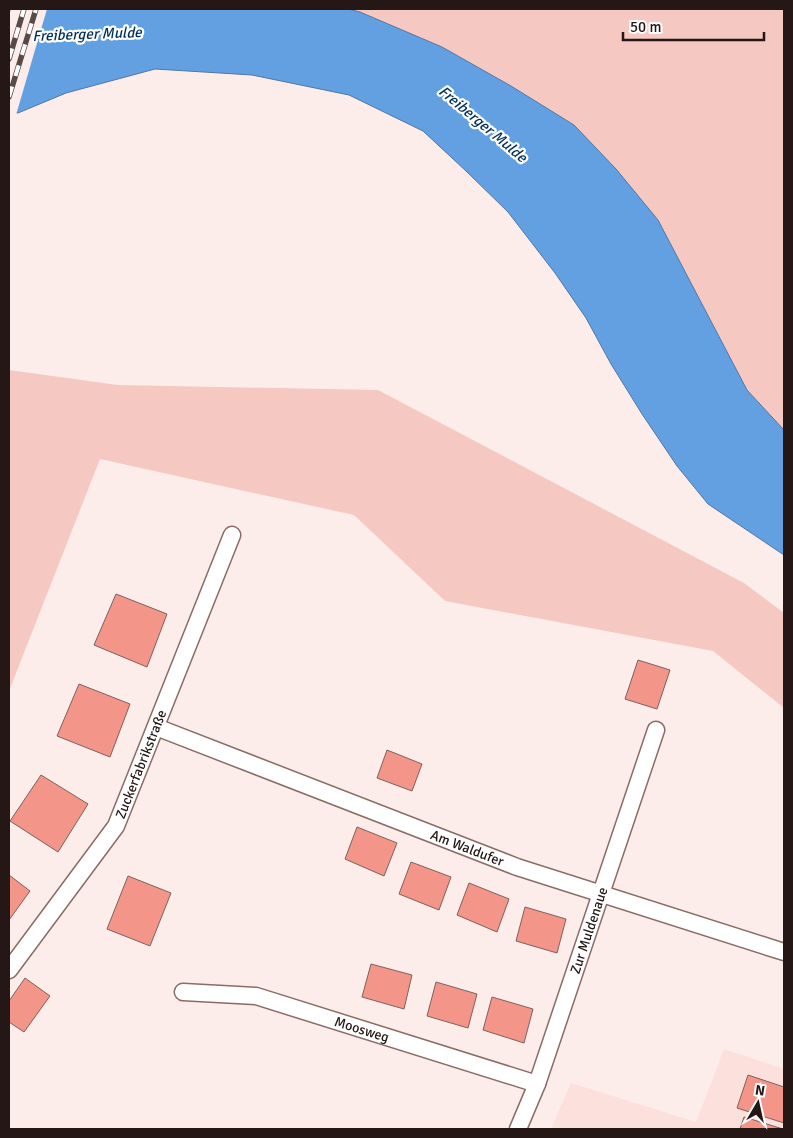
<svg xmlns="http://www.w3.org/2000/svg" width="793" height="1138" viewBox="0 0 793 1138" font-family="Signika,sans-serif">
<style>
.built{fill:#fce0dc}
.green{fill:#f5c9c2}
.water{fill:#63a0e1;stroke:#5077a4}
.pier{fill:#fcedea}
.building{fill:#f39589;stroke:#7f605b}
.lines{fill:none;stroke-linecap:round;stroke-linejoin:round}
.minor-casing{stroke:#8b6b66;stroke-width:19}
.minor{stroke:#fff;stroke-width:16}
.rail-casing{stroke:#574a47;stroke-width:5.5}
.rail{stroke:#fefefe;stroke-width:4;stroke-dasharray:11;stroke-linecap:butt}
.labels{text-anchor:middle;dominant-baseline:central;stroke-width:4.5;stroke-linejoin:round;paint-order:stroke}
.street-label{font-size:14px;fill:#241715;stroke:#fefefe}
.water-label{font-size:15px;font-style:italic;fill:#012f58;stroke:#fefefe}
</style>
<rect width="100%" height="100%" fill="#fcedea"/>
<path class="built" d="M724,1049L784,1069V1129H551L571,1083L696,1122Z"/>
<g class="green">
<path d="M348,9H784V430L747,390L658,220L574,125L511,86L442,47L360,12Z"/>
<path d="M9,370L118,385L378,390L744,583L784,613V708L713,651L445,601L354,515L100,459L9,691Z"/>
</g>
<path class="water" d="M9,9H348L360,12L442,47L511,86L574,125L616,169L658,220L747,390L784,430V555L708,504L677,466L642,414L611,364L586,318L555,273L508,212L466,171L423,131L349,95L252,75L155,69L66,93L18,113L9,111Z"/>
<path class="pier" d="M11,9H47L16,115L9,114V16Z"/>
<g class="building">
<path d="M116,594L167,614L147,667L94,645Z"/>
<path d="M638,660L670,670L657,709L625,699Z"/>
<path d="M79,684L130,704L110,757L57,736Z"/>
<path d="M387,750L422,764L412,791L377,778Z"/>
<path d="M41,775L88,804L58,852L10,821Z"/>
<path d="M357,827L397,843L384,876L345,859Z"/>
<path d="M411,862L451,877L439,910L399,894Z"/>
<path d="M9,875L30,891L9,920Z"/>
<path d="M128,876L171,893L150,946L107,929Z"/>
<path d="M469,883L509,899L497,932L457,915Z"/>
<path d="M525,907L566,919L557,953L516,941Z"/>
<path d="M371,964L412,975L404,1009L362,997Z"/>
<path d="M25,978L50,996L24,1032L9,1022V1001Z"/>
<path d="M436,982L477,994L468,1028L427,1016Z"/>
<path d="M492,997L533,1009L524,1043L483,1030Z"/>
<path d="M748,1075L784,1087V1123L737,1108Z"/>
<path d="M744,1117L783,1129H740Z"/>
</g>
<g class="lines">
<g class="minor-casing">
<g id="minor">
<path id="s1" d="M156,727L517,867L784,952"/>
<path id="s2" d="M9,970L116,826L232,535"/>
<path id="s3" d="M183,992L256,996L537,1084"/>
<path id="s4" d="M518,1129L537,1084L656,730"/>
</g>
</g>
<use href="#minor" class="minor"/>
<g class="rail-casing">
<g id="rail">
<path d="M9,59L24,9"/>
<path d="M9,97L36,9"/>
</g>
</g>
<use href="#rail" class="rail"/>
</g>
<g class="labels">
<g class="street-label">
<text stroke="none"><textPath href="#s2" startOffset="246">Zuckerfabrikstraße</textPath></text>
<text stroke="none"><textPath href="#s1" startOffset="334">Am Waldufer</textPath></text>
<text stroke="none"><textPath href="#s4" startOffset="211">Zur Muldenaue</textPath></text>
<text stroke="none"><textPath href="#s3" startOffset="184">Moosweg</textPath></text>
</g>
<g class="water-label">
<text transform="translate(87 34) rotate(-2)">Freiberger Mulde</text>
<text transform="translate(483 124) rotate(40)">Freiberger Mulde</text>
</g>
</g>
<rect width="793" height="1138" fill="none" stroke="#241715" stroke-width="20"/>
<g transform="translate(758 1103) rotate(9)" stroke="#fefefe" stroke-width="4" paint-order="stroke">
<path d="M0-4L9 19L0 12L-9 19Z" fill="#241715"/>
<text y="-8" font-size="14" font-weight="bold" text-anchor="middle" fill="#241715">N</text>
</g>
<path d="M623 32v8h141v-8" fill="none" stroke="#241715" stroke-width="2.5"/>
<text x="630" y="32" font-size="15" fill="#241715" stroke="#fefefe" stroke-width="4" paint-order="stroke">50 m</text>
</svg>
